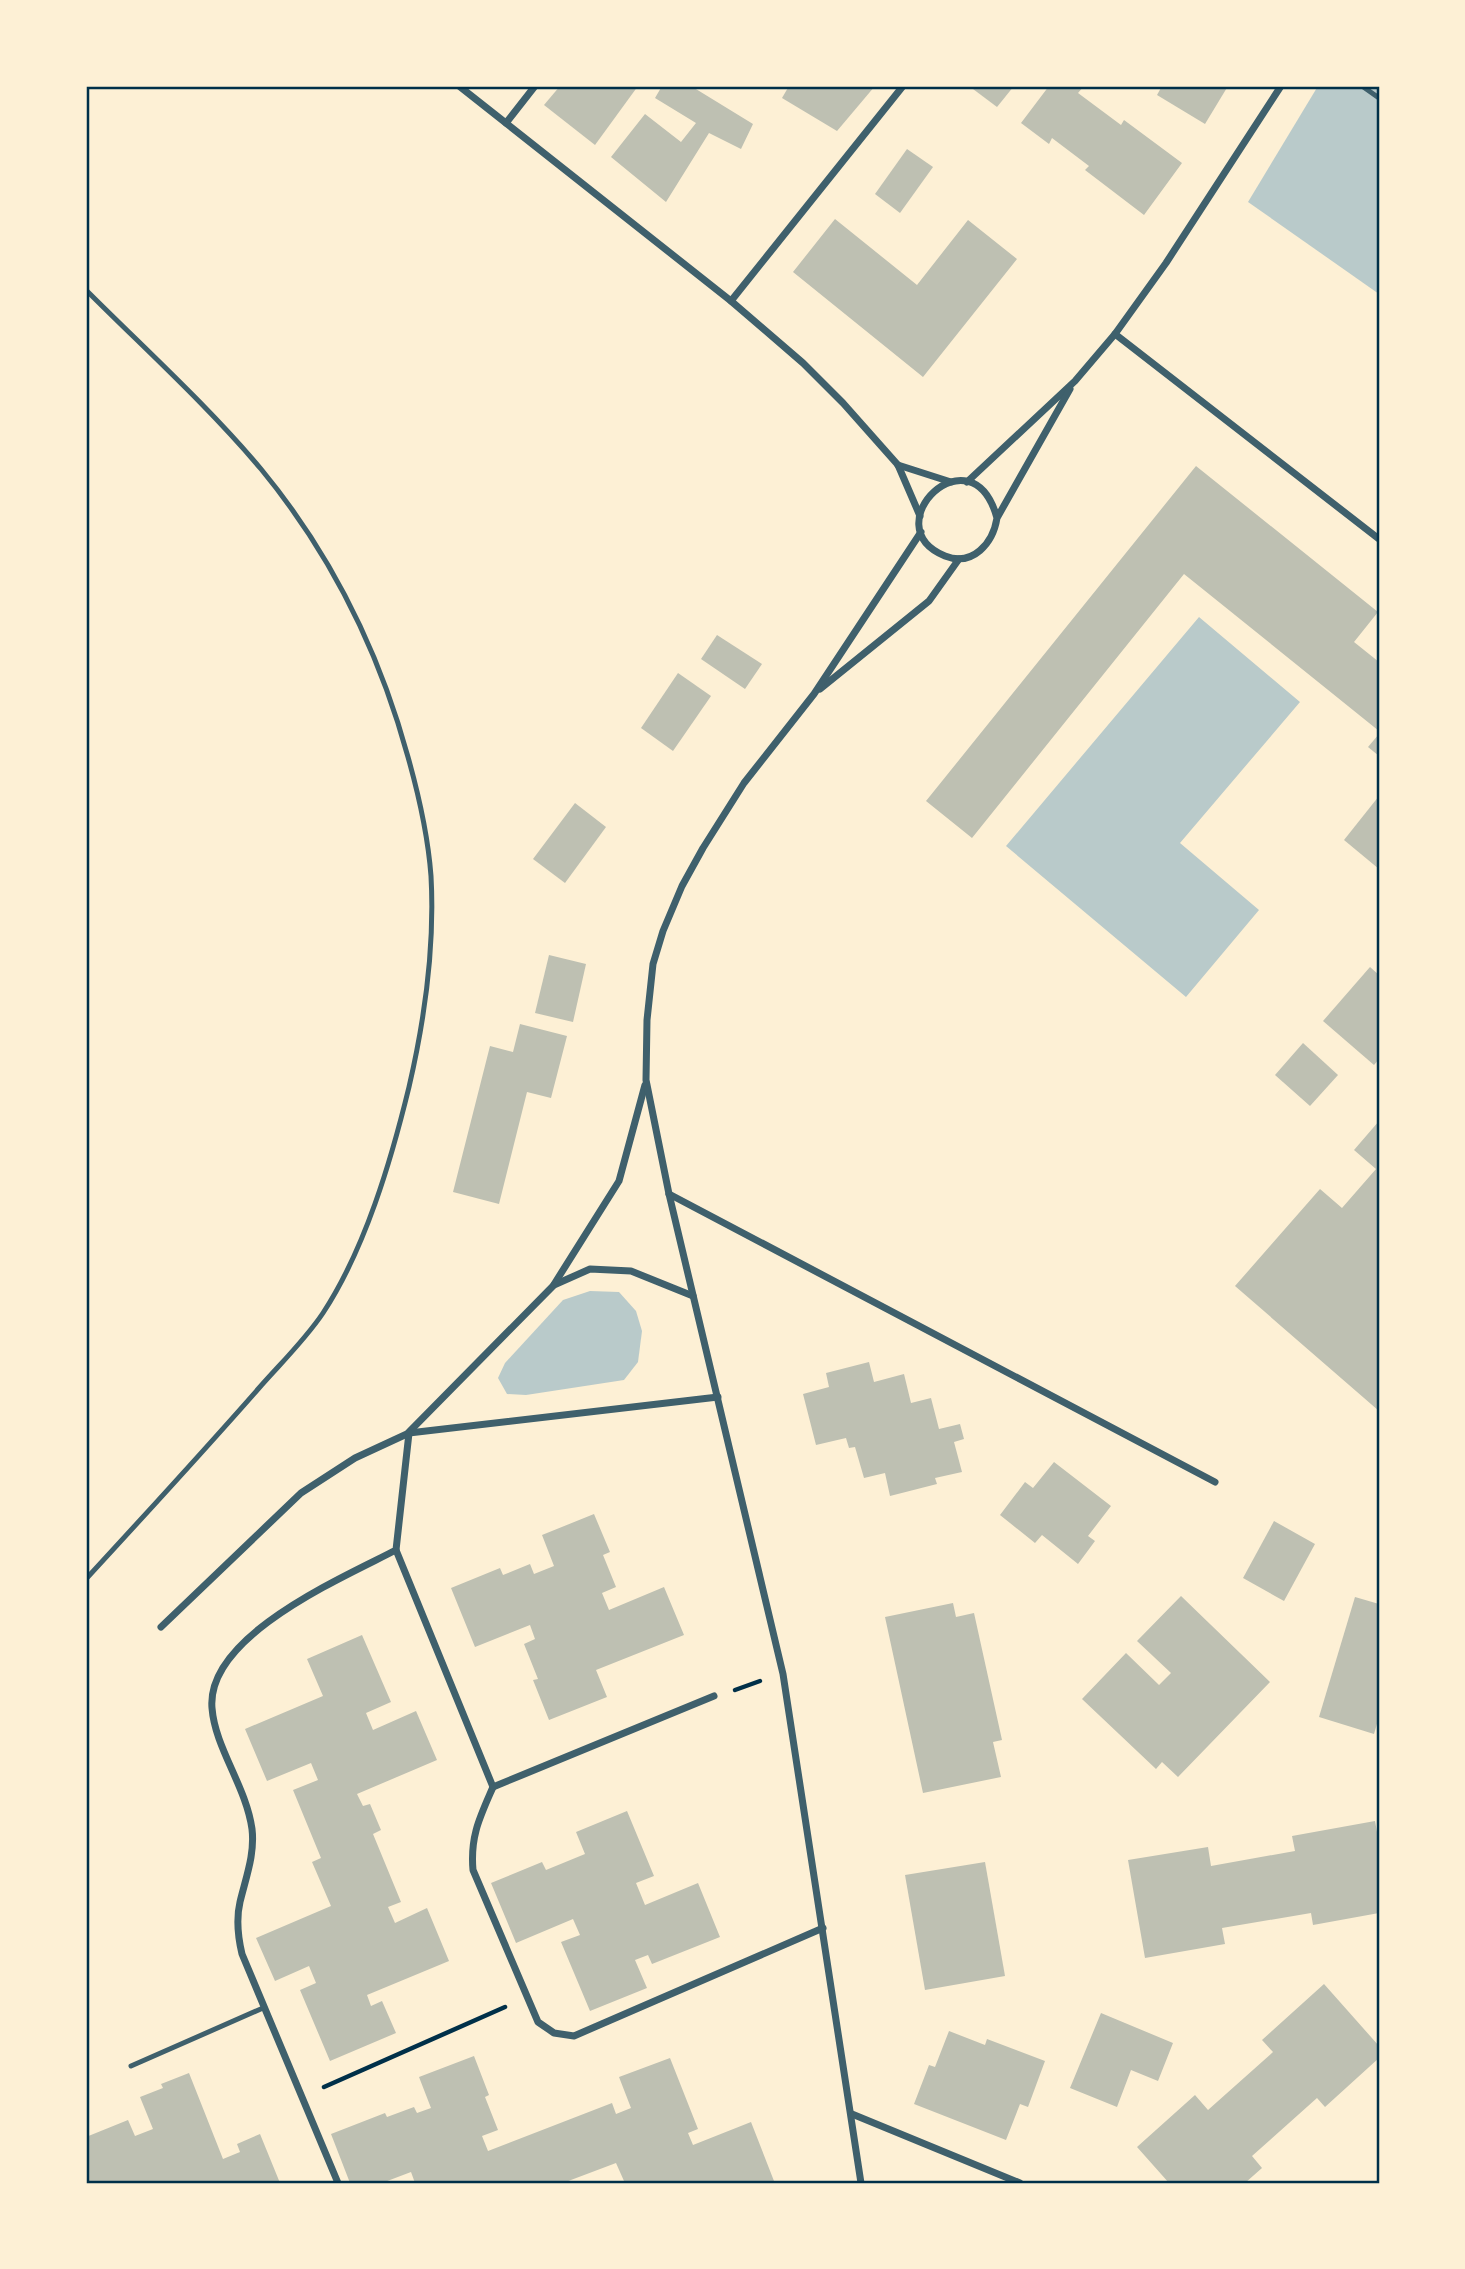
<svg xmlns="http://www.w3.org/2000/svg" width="1465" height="2269" viewBox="0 0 1465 2269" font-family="'Roboto Serif',serif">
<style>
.green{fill:#b9caca}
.building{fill:#bec0b2}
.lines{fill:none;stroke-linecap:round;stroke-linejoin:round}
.path{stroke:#003049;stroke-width:4.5}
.service{stroke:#3f606c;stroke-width:5}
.minor{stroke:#3f606c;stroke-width:7}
.neatline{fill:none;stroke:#003049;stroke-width:2.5}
</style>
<rect width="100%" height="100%" fill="#fdf0d5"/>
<g class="green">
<path d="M1318,86H1379V294L1248,202Z"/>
<path d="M1199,617L1300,702L1180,843L1259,910L1186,997L1006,846Z"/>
<path d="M590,1291L619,1292L636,1311L642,1331L638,1362L624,1380L526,1395L507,1394L498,1378L505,1363L563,1300Z"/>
</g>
<g class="building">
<path d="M560,86H638L595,145L544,105Z"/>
<path d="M662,86H691L753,124L741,149L709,133L666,202L611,157L645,114L681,142L696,123L655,98Z"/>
<path d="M789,86H875L837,131L782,98Z"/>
<path d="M969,86H1014L997,107Z"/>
<path d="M1049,86H1084L1078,93L1121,125L1124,120L1182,163L1144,215L1085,170L1089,166L1052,138L1049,144L1021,123Z"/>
<path d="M1162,86H1228L1205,124L1157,95Z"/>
<path d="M907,149L933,167L900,213L875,194Z"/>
<path d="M835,219L917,285L968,220L1017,259L923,377L793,272Z"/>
<path d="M1196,466L1378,612L1354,642L1379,662V731L1184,574L972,838L926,801Z"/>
<path d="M717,635L762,664L745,689L701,659Z"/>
<path d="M678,673L711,696L673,751L641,728Z"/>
<path d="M1379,734V756L1368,747Z"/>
<path d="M1379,796V869L1344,840Z"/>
<path d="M575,803L606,827L565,883L533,859Z"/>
<path d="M549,955L586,964L573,1022L535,1013Z"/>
<path d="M1370,967L1379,975V1059L1374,1065L1323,1021Z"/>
<path d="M520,1024L567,1036L551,1098L527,1092L499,1204L453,1192L490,1046L513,1052Z"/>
<path d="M1303,1043L1338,1075L1310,1106L1275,1075Z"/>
<path d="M1379,1121V1411L1235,1286L1320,1189L1342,1208L1376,1169L1354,1150Z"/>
<path d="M869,1362L874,1382L904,1374L911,1403L931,1398L939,1429L960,1424L964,1439L954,1442L962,1472L935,1478L937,1484L890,1496L885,1473L864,1478L855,1447L849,1448L846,1438L816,1445L803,1394L829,1387L826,1373Z"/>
<path d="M1054,1462L1111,1506L1088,1536L1095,1541L1078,1564L1042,1535L1035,1543L1000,1515L1025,1482L1033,1488Z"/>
<path d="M594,1514L610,1552L603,1555L616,1587L602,1593L609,1610L664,1587L684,1635L596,1670L607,1697L549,1720L533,1680L538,1679L524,1644L535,1639L530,1625L475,1647L451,1588L500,1568L503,1575L530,1564L534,1574L554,1566L542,1535Z"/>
<path d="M1274,1521L1315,1544L1284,1601L1243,1578Z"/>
<path d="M1181,1596L1270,1682L1178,1777L1162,1762L1156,1769L1082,1699L1126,1653L1159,1685L1171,1673L1137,1641Z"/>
<path d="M1355,1597L1379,1604V1717L1374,1734L1319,1717Z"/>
<path d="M953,1603L956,1617L974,1613L1002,1740L993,1742L1001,1777L923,1793L885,1617Z"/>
<path d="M362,1635L391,1702L366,1713L373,1730L416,1711L437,1760L357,1794L363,1806L370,1804L381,1830L373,1834L401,1902L388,1907L395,1923L427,1908L449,1961L367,1995L371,2006L382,2001L396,2033L330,2061L300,1990L316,1983L309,1966L275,1981L256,1938L331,1906L312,1862L321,1858L293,1790L318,1780L311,1763L267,1781L245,1729L323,1696L307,1659Z"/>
<path d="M627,1811L654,1876L636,1883L645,1905L698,1883L720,1937L652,1964L648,1955L635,1960L647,1988L590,2011L561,1942L580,1935L573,1919L516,1943L491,1883L542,1862L546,1870L585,1854L576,1832Z"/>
<path d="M1375,1821L1379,1843V1913L1313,1925L1311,1913L1222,1928L1225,1944L1145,1958L1128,1860L1208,1847L1211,1866L1295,1851L1292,1836Z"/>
<path d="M985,1862L1005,1976L925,1990L905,1875Z"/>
<path d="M1324,1984L1379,2046V2058L1325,2107L1317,2098L1252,2156L1262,2168L1245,2183H1169L1137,2147L1195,2095L1208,2110L1273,2052L1262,2040Z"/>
<path d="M1101,2013L1173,2043L1158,2081L1131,2070L1117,2107L1070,2088Z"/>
<path d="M949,2031L985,2045L987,2039L1045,2061L1028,2107L1020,2104L1006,2140L914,2104L929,2065L935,2067Z"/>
<path d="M474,2056L489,2095L485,2097L498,2130L482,2136L488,2151L612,2103L616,2114L631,2108L619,2077L670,2058L698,2129L688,2133L693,2145L751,2122L774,2181L769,2183H618L624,2181L616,2163L563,2183H415L411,2172L382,2183H350L331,2134L385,2113L387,2117L414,2107L417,2113L431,2108L419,2077Z"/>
<path d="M189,2073L223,2159L240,2152L237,2144L260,2134L280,2183H86V2137L128,2120L135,2136L153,2129L140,2097L163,2088L161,2084Z"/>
</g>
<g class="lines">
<g class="path">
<path d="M735,1690L760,1681"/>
<path d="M324,2087L505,2007"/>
</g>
<g class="service">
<path d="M1362,86L1379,98"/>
<path d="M86,290C145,349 207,405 261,469C331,554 379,651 408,757C419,796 428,836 431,876C435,948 425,1018 409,1087C391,1161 365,1249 323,1313C305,1340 280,1364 259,1388C202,1453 144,1516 86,1579"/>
<path d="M131,2066L263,2008"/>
</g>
<g class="minor">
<path d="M459,86L731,301L803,363L843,403L898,465L920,516"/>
<path d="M506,123L535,86"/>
<path d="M731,301L903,86"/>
<path d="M1115,334L1379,539"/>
<path d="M898,465L951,482"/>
<path d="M967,482L1075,381L1115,334L1166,263L1281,86"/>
<path d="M997,518C972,427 872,526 945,556C973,567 993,543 997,518L1070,389"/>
<path d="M820,689L929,601L959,559"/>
<path d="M669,1194L1215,1482"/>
<path d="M554,1285L590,1269L631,1271L693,1296"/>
<path d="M409,1432L553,1286L619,1181L645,1085"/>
<path d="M396,1550L493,1787C480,1817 470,1836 473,1870L538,2022L554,2033L574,2036L823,1928"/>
<path d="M161,1627L301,1493L355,1458L409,1433L718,1397"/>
<path d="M493,1787L714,1696"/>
<path d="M852,2114L1020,2183"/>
<path d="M338,2183L242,1954C238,1937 236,1919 240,1902C246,1877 255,1854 252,1829C246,1786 215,1748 212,1708C206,1636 342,1578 396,1550L409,1433"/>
<path d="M861,2183L783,1674L669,1194L646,1080L647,1020L653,964L663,931L682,886L703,848L744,783L814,694L921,532"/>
</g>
</g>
<rect width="1465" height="2269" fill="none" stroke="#fdf0d5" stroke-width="175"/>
<rect x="88" y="88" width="1290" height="2094" class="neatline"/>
</svg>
